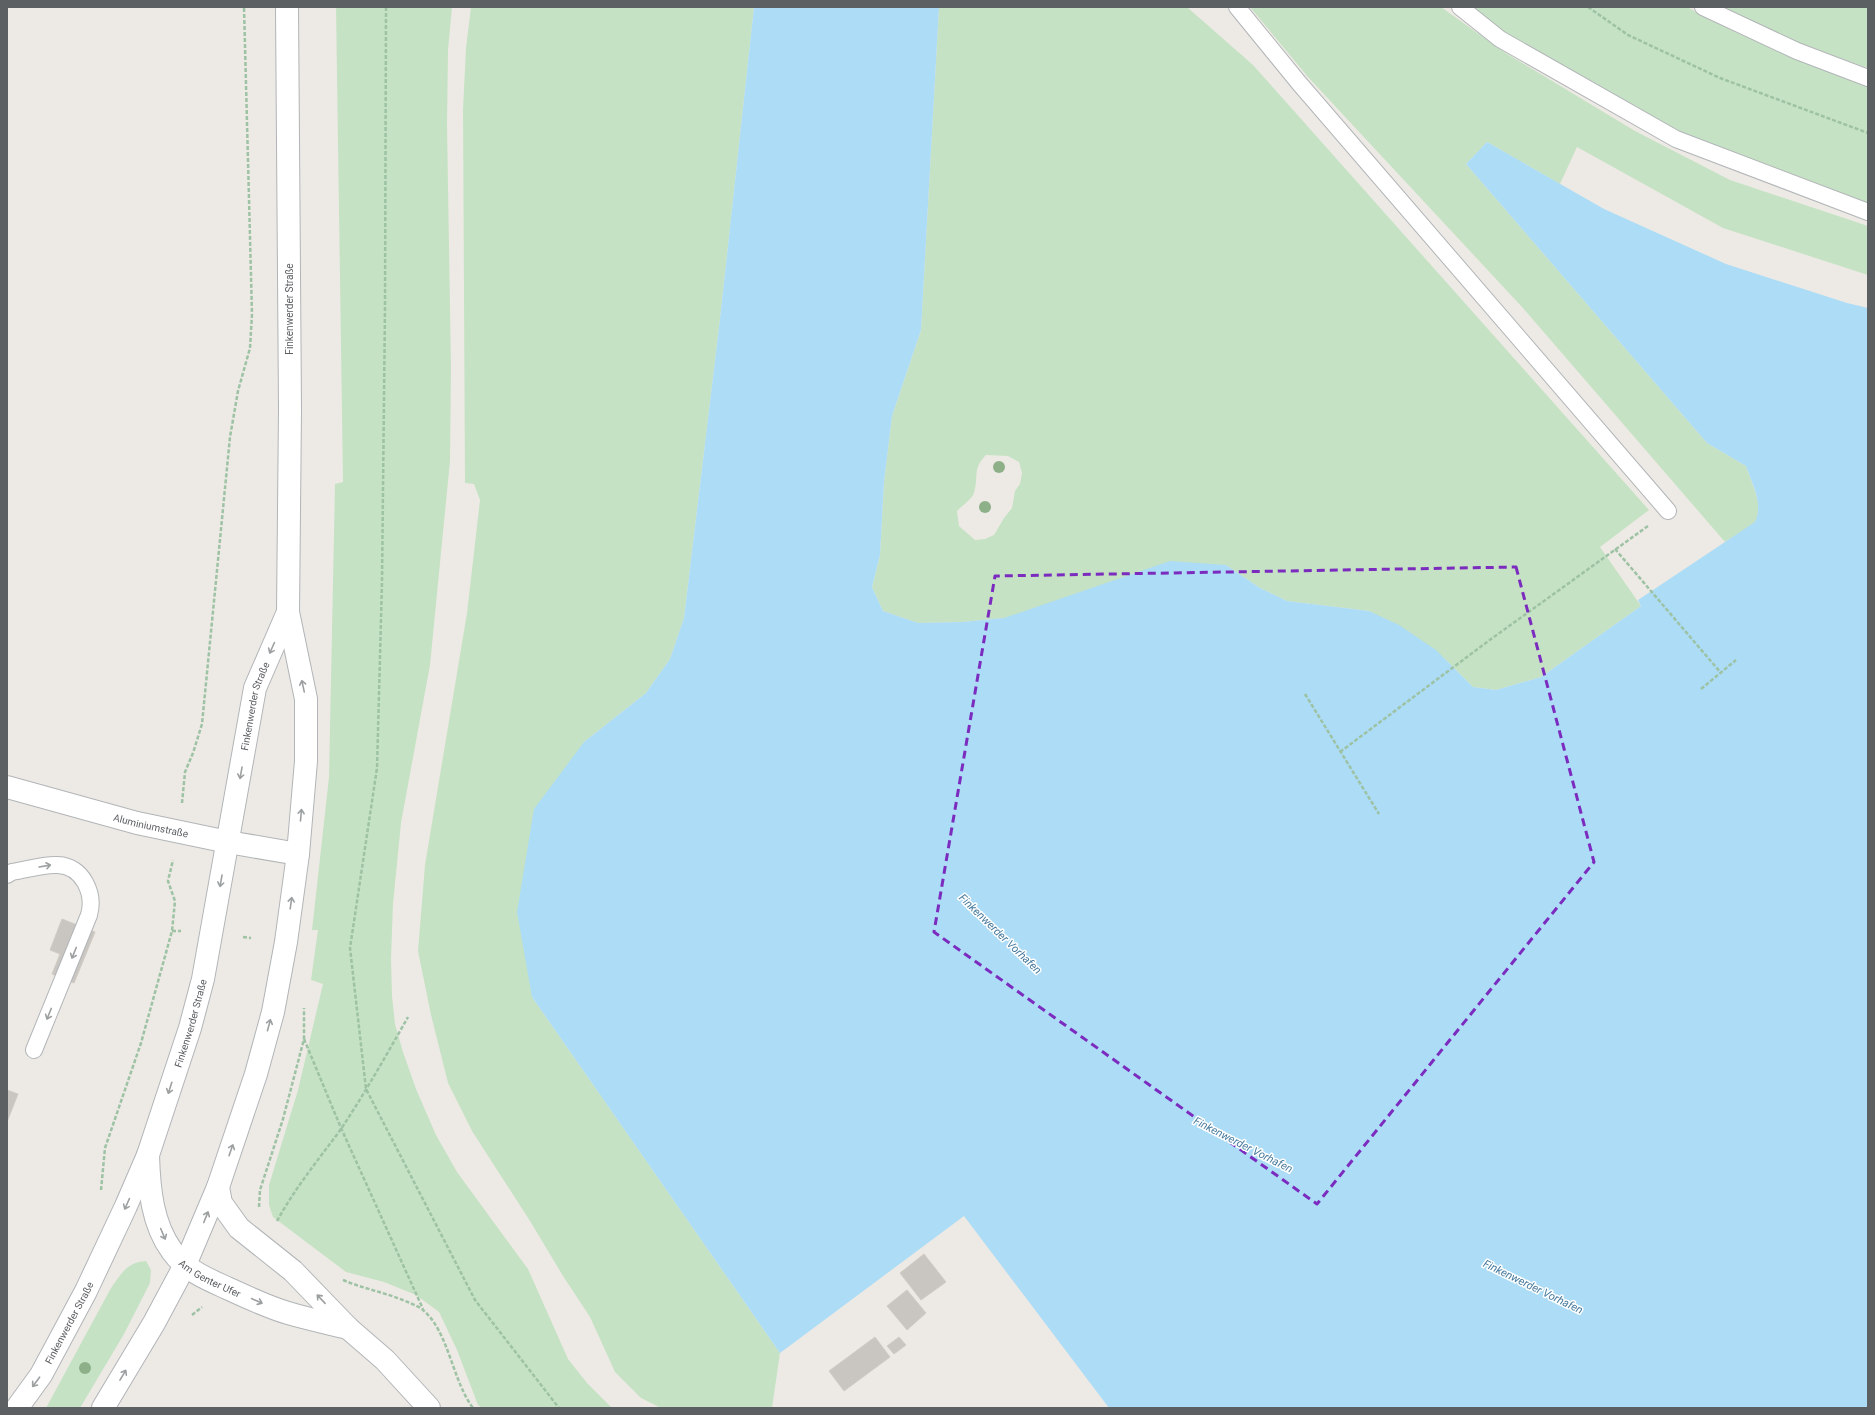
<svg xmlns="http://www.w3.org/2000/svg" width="1875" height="1415" viewBox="0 0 1875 1415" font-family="Roboto,sans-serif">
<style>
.green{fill:#c6e2c4;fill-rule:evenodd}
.water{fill:#acdcf6}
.building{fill:#c9c5c1;stroke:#d1ccc3}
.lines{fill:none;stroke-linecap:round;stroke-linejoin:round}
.lane-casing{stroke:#b2b5b8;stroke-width:18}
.street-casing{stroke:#b2b5b8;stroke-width:24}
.secondary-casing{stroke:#b1b4b8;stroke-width:24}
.path{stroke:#9dc2a4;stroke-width:2.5;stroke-dasharray:4 2;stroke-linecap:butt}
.lane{stroke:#fff;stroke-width:16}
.street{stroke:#fff;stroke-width:22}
.secondary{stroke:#fff;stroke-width:22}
.tree{fill:#8eb089}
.oneway{stroke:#9da0a1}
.marked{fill:none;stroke:#7b2cbf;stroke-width:3;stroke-dasharray:8 5;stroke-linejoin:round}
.labels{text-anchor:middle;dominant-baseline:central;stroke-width:3;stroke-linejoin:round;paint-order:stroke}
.street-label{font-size:10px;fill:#5c6063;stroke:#fff}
.water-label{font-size:11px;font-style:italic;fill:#477a9d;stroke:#fff}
</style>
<rect width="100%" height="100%" fill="#edeae5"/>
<g class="green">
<path d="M336,7H452L448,50L447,124L451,367L450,461L430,665L401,823L393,904L391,959L392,996L395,1024L403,1052L416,1089L436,1135L457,1172L528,1269L568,1359L587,1383L612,1408H482L478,1405L457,1350L439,1312L416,1295L384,1282L346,1272L273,1217L269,1205V1185L298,1090L323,984L311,980L318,930H312L329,777L335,484L343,482Z"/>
<path d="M471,7H754L720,319L684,618L670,659L646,693L584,742L532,997L780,1353L772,1408H661L641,1398L615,1372L590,1317L563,1276L530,1221L472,1131L448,1083L431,1015L418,951L425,865L467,613L480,500L474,484L465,483L463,109L466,48Z"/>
<path d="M939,7H1187L1253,65L1649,510L1600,547L1641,606L1541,677L1496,690L1473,687L1444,658L1369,611L1287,601L1260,588L1226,565L1004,618L962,622L918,623L883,611L872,587L880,555L884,482L892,416L921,330ZM986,455L1008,456L1019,462L1022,473L1020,484L1015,491L1012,508L1004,518L994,535L985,539L975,540L959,526L957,511C962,506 972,499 974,493C979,476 972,469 986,455Z"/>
<path d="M1250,7H1441L1504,52L1635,131L1730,180L1868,226V275L1723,228L1577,147L1560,184L1487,142L1466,164L1707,443L1746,466C1750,480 1767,511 1754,523C1746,530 1734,536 1725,542L1522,307L1308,77Z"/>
<path d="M1465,7H1687C1744,39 1807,64 1868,86V209L1746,167L1569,75Z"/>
<path d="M1721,7H1868V68L1790,40Z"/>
<path d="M146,1261L151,1270L150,1283L124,1334L80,1408H46L111,1288C121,1274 127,1262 146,1261Z"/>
</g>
<path class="water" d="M754,7H939L921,330L892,416L884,482L880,555L872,587L883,611L918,623L962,622L1004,618L1170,561L1226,565L1260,588L1287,601L1369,611L1399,625L1436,650L1473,687L1496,690L1541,677L1641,606L1638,600L1755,522C1764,504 1752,484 1746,466L1707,443L1466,164L1487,142L1604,209L1726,264L1847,303L1868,308V1408H1109L964,1216L780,1353L532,997L517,912L534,809L584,742L646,693L670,659L684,618L720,319Z"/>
<g class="building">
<path d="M62,919L95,932L74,983L52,974L60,954L50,950Z"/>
<path d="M7,1090L18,1094L7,1122Z"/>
<path d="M924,1254L946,1282L921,1300L900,1273Z"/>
<path d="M907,1290L926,1313L907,1330L887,1306Z"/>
<path d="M875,1337L890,1357L844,1391L829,1371Z"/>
<path d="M899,1337L906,1345L894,1354L887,1346Z"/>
</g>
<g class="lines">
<g class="lane-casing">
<g id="lane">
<path d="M1237,7L1299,83L1668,511"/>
<path d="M1460,7L1500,39L1676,139L1868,212"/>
<path d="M1703,7L1797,51L1868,78"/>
<path d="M7,875L12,872C26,870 43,864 58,865C83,866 95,894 89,915L34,1050"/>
</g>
</g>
<g class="street-casing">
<g id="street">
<path id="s1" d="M7,787L137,823L228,842L298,854"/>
<path id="s2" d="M148,1155C149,1188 152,1224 172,1251C185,1270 207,1279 227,1288C247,1297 267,1307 288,1313C308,1319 328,1323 348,1328"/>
<path d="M218,1187L221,1203L239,1228L293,1271L348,1328L385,1360L429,1408"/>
</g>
</g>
<g class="secondary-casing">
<g id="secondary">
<path id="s3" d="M17,1408L41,1375L86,1291L126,1206L148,1155L190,1028L203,979L255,688L288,612"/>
<path d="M103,1408L154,1323L185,1265L218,1187L256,1074L273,1012L286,942L298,854L306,761V699L288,612L290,409L287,7"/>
</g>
</g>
<g class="path">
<path d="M386,7L385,306L382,582L377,768L350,948L366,1089L475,1300L559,1408"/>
<path d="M1588,7L1628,35L1720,78L1868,133"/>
<path d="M1615,549L1721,673"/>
<path d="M1701,689L1736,660"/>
<path d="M1305,694L1379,814"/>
<path d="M1340,752L1487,642L1648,526"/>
<path d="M182,803L185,772L193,753L202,724L230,437L238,391L250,348L252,314L244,7"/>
<path d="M172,931H181"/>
<path d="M243,937L251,938"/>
<path d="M304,1039L341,1128L423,1309"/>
<path d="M101,1190L105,1148L141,1043L172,931L175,901L168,881L173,860"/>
<path d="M259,1207L260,1190L283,1119L304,1039V1008"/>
<path d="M277,1221C295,1188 319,1159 341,1129C365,1093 387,1054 408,1017"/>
<path d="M343,1280C364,1289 388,1293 410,1303C414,1305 420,1307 423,1310C449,1332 452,1380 473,1408"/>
<path d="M192,1315L202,1307"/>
</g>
<use href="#lane" class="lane"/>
<use href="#street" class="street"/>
<use href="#secondary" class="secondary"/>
</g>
<g class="tree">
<circle cx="999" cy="467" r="6"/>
<circle cx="985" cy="507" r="6"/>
<circle cx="85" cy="1368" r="6"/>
</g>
<defs><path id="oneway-shaft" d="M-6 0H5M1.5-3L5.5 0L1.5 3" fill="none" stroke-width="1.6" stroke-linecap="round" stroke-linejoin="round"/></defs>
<g class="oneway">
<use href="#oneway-shaft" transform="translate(272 648) rotate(114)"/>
<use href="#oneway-shaft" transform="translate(303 686) rotate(-102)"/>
<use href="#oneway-shaft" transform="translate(241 773) rotate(100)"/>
<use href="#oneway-shaft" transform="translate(301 815) rotate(-85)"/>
<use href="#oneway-shaft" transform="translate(45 866) rotate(-10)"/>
<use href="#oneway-shaft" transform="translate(221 881) rotate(100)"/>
<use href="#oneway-shaft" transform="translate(291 903) rotate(-82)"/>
<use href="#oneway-shaft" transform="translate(74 953) rotate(112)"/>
<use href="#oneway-shaft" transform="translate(49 1014) rotate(112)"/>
<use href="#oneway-shaft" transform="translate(269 1025) rotate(-75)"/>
<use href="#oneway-shaft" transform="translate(170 1088) rotate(108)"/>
<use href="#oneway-shaft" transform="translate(231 1150) rotate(-71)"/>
<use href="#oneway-shaft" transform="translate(127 1204) rotate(114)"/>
<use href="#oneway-shaft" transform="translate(206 1217) rotate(-68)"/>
<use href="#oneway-shaft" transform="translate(163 1234) rotate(67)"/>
<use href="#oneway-shaft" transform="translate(321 1299) rotate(-133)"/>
<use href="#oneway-shaft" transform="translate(257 1301) rotate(24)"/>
<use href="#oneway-shaft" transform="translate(123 1375) rotate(-59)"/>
<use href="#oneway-shaft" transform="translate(36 1382) rotate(127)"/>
</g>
<path class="marked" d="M1516,567L1594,862L1317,1204L934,932L995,576Z"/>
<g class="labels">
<g class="street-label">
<text transform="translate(289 309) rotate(-90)">Finkenwerder Straße</text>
<text stroke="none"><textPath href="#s3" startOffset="748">Finkenwerder Straße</textPath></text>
<text stroke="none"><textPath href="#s1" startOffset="149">Aluminiumstraße</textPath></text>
<text stroke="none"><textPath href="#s3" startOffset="424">Finkenwerder Straße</textPath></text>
<text stroke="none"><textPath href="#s2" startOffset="148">Am Genter Ufer</textPath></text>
<text stroke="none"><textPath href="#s3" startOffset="100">Finkenwerder Straße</textPath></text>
</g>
<g class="water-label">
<text transform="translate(1000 934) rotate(44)">Finkenwerder Vorhafen</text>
<text transform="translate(1243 1145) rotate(27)">Finkenwerder Vorhafen</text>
<text transform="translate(1533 1287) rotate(26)">Finkenwerder Vorhafen</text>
</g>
</g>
<rect width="1875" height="1415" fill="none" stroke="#5c6063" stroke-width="16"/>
</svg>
